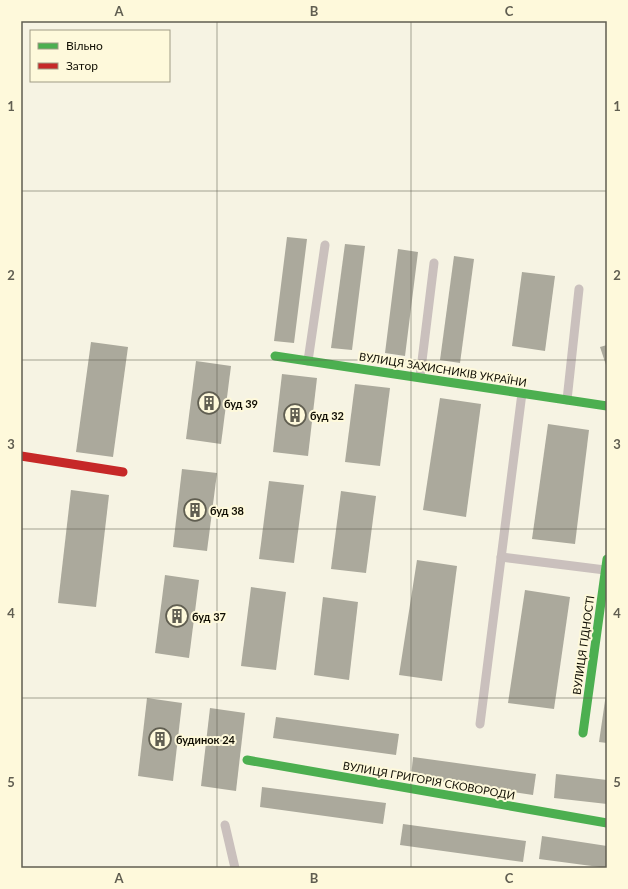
<svg xmlns="http://www.w3.org/2000/svg" width="628" height="889" viewBox="0 0 628 889" font-family="Lato,sans-serif">
<style>
.building{fill:#aba99c}
.lines{fill:none;stroke-linecap:round;stroke-linejoin:round}
.lane{stroke:#cac0bd;stroke-width:9}
.fast{stroke:#4caf50;stroke-width:9}
.jam{stroke:#c62828;stroke-width:9}
.grid{fill:none;stroke:#605e51;stroke-width:1;stroke-opacity:0.55}
.labels{text-anchor:middle;dominant-baseline:central;stroke-width:4;stroke-linejoin:round;paint-order:stroke}
.street-label{font-size:11px;fill:#100e03;stroke:#fef9db}
.poi-label{font-size:11px;font-weight:bold;fill:#100e03;stroke:#fef9db;text-anchor:start}
.neatline{fill:none;stroke:#605e51;stroke-width:1.5}
.grid-label{font-size:13px;text-anchor:middle;font-weight:bold;fill:#605e51}
</style>
<rect width="100%" height="100%" fill="#f6f3e3"/>
<g class="building">
<path d="M287,237L307,239L294,343L274,341Z"/>
<path d="M345,244L365,246L352,350L331,348Z"/>
<path d="M398,249L418,252L405,356L385,353Z"/>
<path d="M454,256L474,259L460,363L440,360Z"/>
<path d="M522,272L555,276L545,351L512,346Z"/>
<path d="M91,342L128,347L113,457L76,452Z"/>
<path d="M607,345V368L600,347Z"/>
<path d="M196,361L231,366L221,444L186,439Z"/>
<path d="M282,374L317,378L308,456L273,452Z"/>
<path d="M355,384L390,388L380,466L345,462Z"/>
<path d="M440,398L481,404L466,517L423,510Z"/>
<path d="M548,424L589,430L575,544L532,539Z"/>
<path d="M182,469L217,473L207,551L173,547Z"/>
<path d="M269,481L304,485L294,563L259,559Z"/>
<path d="M71,490L109,495L96,607L58,603Z"/>
<path d="M341,491L376,496L366,573L331,569Z"/>
<path d="M417,560L457,566L442,681L399,675Z"/>
<path d="M165,575L199,580L189,658L155,653Z"/>
<path d="M251,587L286,592L276,670L241,666Z"/>
<path d="M525,590L570,597L554,709L508,703Z"/>
<path d="M323,597L358,602L349,680L314,675Z"/>
<path d="M606,694H607V743L599,742Z"/>
<path d="M147,698L182,703L173,781L138,776Z"/>
<path d="M210,708L245,713L236,791L201,786Z"/>
<path d="M276,717L399,734L396,755L273,738Z"/>
<path d="M413,757L536,774L533,795L411,777Z"/>
<path d="M556,774L607,780V804L554,798Z"/>
<path d="M262,787L386,803L383,824L260,807Z"/>
<path d="M403,824L526,841L523,862L400,845Z"/>
<path d="M542,836L607,846V868L539,859Z"/>
</g>
<g class="lines">
<g class="lane">
<path d="M308,361L325,245"/>
<path d="M420,377L434,263"/>
<path d="M567,400L579,289"/>
<path d="M501,557L605,570"/>
<path d="M480,724L522,393"/>
<path d="M225,825L235,868"/>
</g>
<g class="fast">
<path d="M275,356L607,406"/>
<path d="M583,733L607,559"/>
<path d="M247,760L607,823"/>
</g>
<path class="jam" d="M21,456L123,472"/>
</g>
<path class="grid" d="M217,21V868M411,21V868M21,191H607M21,360H607M21,529H607M21,698H607"/>
<defs>
<g id="building-ring" transform="scale(1.15)"><circle r="9.5" fill="#fef9db" stroke="#605e51" stroke-width="1.5"/><path d="M-4-6H4V6H1V3H-1V6H-4ZM-2.5-4.3h1.7v1.8h-1.7ZM.8-4.3h1.7v1.8H.8ZM-2.5-1h1.7V.8h-1.7ZM.8-1h1.7V.8H.8Z" fill="#605e51"/></g>
</defs>
<g fill-rule="evenodd">
<use href="#building-ring" x="209" y="403"/>
<use href="#building-ring" x="295" y="415"/>
<use href="#building-ring" x="195" y="510"/>
<use href="#building-ring" x="177" y="616"/>
<use href="#building-ring" x="160" y="739"/>
</g>
<g class="labels">
<g class="street-label">
<text transform="translate(443 369) rotate(9)">ВУЛИЦЯ ЗАХИСНИКІВ УКРАЇНИ</text>
<text transform="translate(583 645) rotate(-82)">ВУЛИЦЯ ГІДНОСТІ</text>
<text transform="translate(429 780) rotate(10)">ВУЛИЦЯ ГРИГОРІЯ СКОВОРОДИ</text>
</g>
<g class="poi-label">
<text x="224" y="403">буд 39</text>
<text x="310" y="415">буд 32</text>
<text x="210" y="510">буд 38</text>
<text x="192" y="616">буд 37</text>
<text x="176" y="739">будинок 24</text>
</g>
</g>
<rect width="628" height="889" fill="none" stroke="#fef9db" stroke-width="44"/>
<rect x="30" y="30" width="140" height="52" fill="#fef9db" stroke="#9f9b85"/>
<rect x="38" y="43" width="20" height="6" fill="#4caf50" stroke="#9f9b85"/>
<text x="66" y="50" font-size="12" fill="#100e03">Вільно</text>
<rect x="38" y="63" width="20" height="6" fill="#c62828" stroke="#9f9b85"/>
<text x="66" y="70" font-size="12" fill="#100e03">Затор</text>
<rect x="22" y="22" width="584" height="845" class="neatline"/>
<g class="grid-label">
<text x="119" y="16">A</text>
<text x="314" y="16">B</text>
<text x="509" y="16">C</text>
<text x="11" y="111">1</text>
<text x="617" y="111">1</text>
<text x="11" y="280">2</text>
<text x="617" y="280">2</text>
<text x="11" y="449">3</text>
<text x="617" y="449">3</text>
<text x="11" y="618">4</text>
<text x="617" y="618">4</text>
<text x="11" y="787">5</text>
<text x="617" y="787">5</text>
<text x="119" y="883">A</text>
<text x="314" y="883">B</text>
<text x="509" y="883">C</text>
</g>
</svg>
